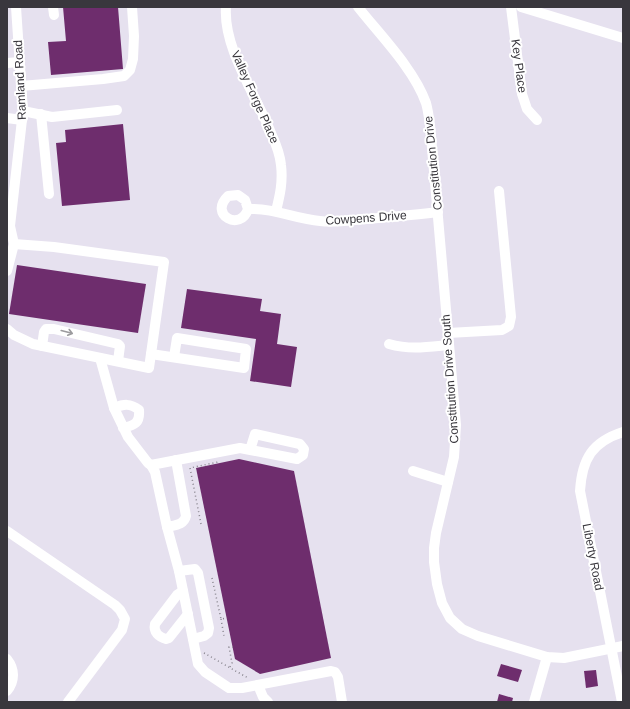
<svg xmlns="http://www.w3.org/2000/svg" width="630" height="709" viewBox="0 0 630 709" font-family="Arial,sans-serif">
<style>
.building{fill:#6e2d6d}
.lines{fill:none;stroke-linecap:round;stroke-linejoin:round}
.path{stroke:#88858e;stroke-width:1.5;stroke-dasharray:1 3;stroke-linecap:butt}
.minor{stroke:#fff;stroke-width:10}
.oneway{stroke:#9c9b9e}
.labels{text-anchor:middle;dominant-baseline:central;stroke-width:4;stroke-linejoin:round;paint-order:stroke}
.street-label{font-size:12px;fill:#39373d;stroke:#fff}
</style>
<rect width="100%" height="100%" fill="#e6e1ef"/>
<g class="building">
<path d="M63,7H118L123,69L51,75L48,42L66,41Z"/>
<path d="M123,124L130,200L62,206L56,143L66,142L65,130Z"/>
<path d="M17,265L146,284L138,333L9,314Z"/>
<path d="M187,289L262,299L260,311L281,314L277,344L297,347L291,387L250,381L256,339L181,328Z"/>
<path d="M239,459L294,471L331,658L260,674L235,659L196,468Z"/>
<path d="M501,664L522,670L518,682L497,676Z"/>
<path d="M596,670L598,686L586,688L584,671Z"/>
<path d="M499,694L513,698L512,702H497Z"/>
</g>
<g class="lines">
<g class="path">
<path d="M201,524L190,468L218,462"/>
<path d="M212,578L221,619L227,618"/>
<path d="M221,619L224,636"/>
<path d="M204,653L248,678"/>
<path d="M230,667L232,663L229,647H233"/>
</g>
<g class="minor">
<path d="M53,7L54,15"/>
<path d="M226,7C223,48 256,95 271,133C276,144 280,154 281,165C283,182 280,195 276,211"/>
<path d="M358,7C380,35 414,69 426,103C428,110 429,118 430,125L456,425L454,457L436,533L434,548V562L437,584L442,603L450,618L462,629L478,636L547,657L564,658L623,646"/>
<path d="M511,7L522,94L527,109L537,120"/>
<path d="M521,7L623,38"/>
<path d="M7,63L20,62"/>
<path d="M21,86L103,79L124,76L130,70L133,59L134,36L132,7"/>
<path d="M23,111L52,117L117,110"/>
<path d="M41,114L49,194"/>
<path d="M7,118L22,120"/>
<path d="M248,209C241,232 208,215 228,196L238,195L245,200L248,209C275,208 295,219 320,221C336,223 351,220 367,219C390,217 414,215 438,212"/>
<path d="M7,271L14,244L10,226L23,111L16,7"/>
<path d="M7,329L14,335L33,344L149,368L164,262L54,247L14,244"/>
<path d="M448,333L502,330L509,326L511,317L499,191"/>
<path d="M389,344C410,350 428,347 449,345"/>
<path d="M42,346L44,332L46,329H54L118,344L120,346L118,361"/>
<path d="M151,354L244,368L246,349L177,338L174,357"/>
<path d="M100,358L114,408"/>
<path d="M123,428C135,425 140,423 139,410C130,403 124,404 114,408L128,437L148,463L151,465L155,472L167,527L179,571L198,664L205,672L229,688H242L331,671L335,672L338,677L342,702"/>
<path d="M151,465L240,448L297,459L303,455L304,449L300,444L255,434L250,450"/>
<path d="M413,471L448,482"/>
<path d="M167,527C175,525 184,525 186,516L176,460"/>
<path d="M7,531L115,605L120,610L125,619L122,630L68,702"/>
<path d="M179,571L195,569L198,573L209,628L208,633L204,636L193,639"/>
<path d="M183,591L177,595L155,624C153,632 159,637 166,639L169,638L188,614"/>
<path d="M7,659C15,669 15,681 7,691"/>
<path d="M258,685L263,697L268,702"/>
<path d="M534,702L547,657"/>
<path d="M622,702L580,491C582,459 592,442 623,432"/>
</g>
</g>
<defs><path id="oneway-shaft" d="M-6 0H5M1.5-3L5.5 0L1.5 3" fill="none" stroke-width="1.6" stroke-linecap="round" stroke-linejoin="round"/></defs>
<use class="oneway" href="#oneway-shaft" transform="translate(67 332) rotate(15)"/>
<g class="labels">
<g class="street-label">
<text transform="translate(519 66) rotate(82)">Key Place</text>
<text transform="translate(20 80) rotate(-93)">Ramland Road</text>
<text transform="translate(255 97) rotate(66)">Valley Forge Place</text>
<text transform="translate(433 163) rotate(-96)">Constitution Drive</text>
<text transform="translate(366 218) rotate(-4)">Cowpens Drive</text>
<text transform="translate(450 379) rotate(-94)">Constitution Drive South</text>
<text transform="translate(593 557) rotate(79)">Liberty Road</text>
</g>
</g>
<rect width="630" height="709" fill="none" stroke="#39373d" stroke-width="16"/>
</svg>
